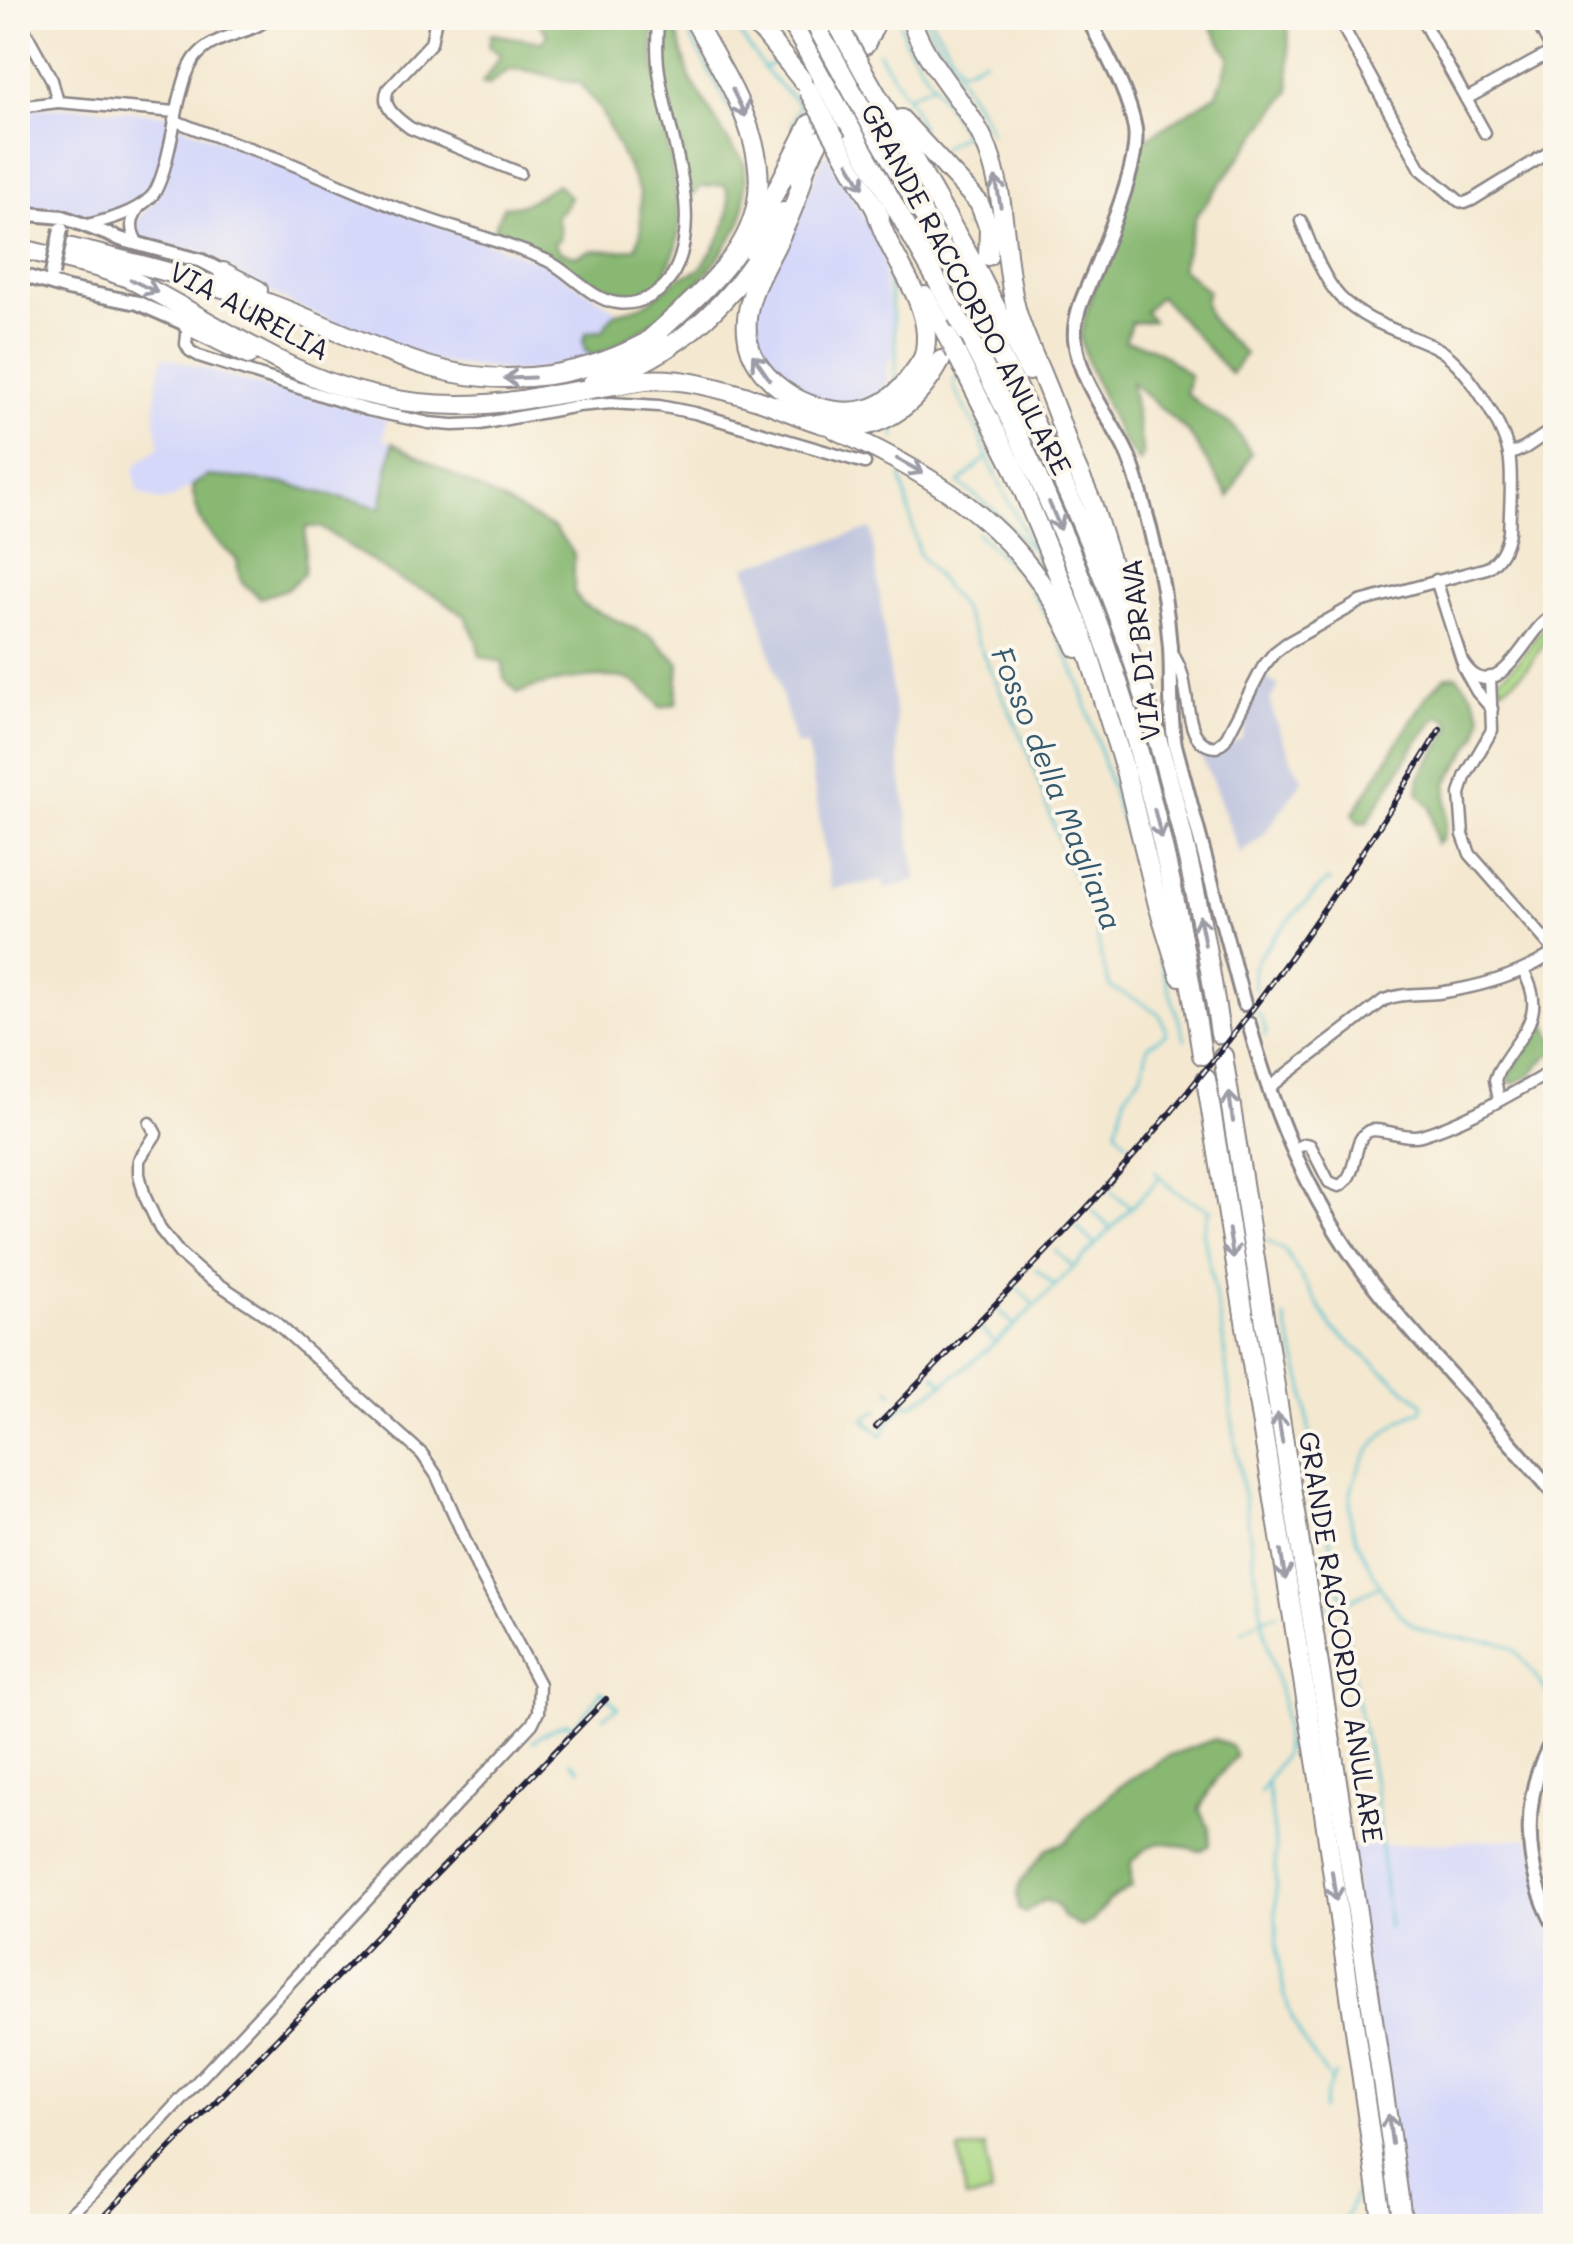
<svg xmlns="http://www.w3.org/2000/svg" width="1573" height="2244" viewBox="0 0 1573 2244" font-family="Mali,sans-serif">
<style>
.built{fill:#d5d8f9}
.industrial{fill:#bdc3de}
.green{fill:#abd884;stroke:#667d60;stroke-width:2.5}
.forest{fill:#88b872;stroke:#556d56;stroke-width:2.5}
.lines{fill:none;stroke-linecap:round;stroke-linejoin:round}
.stream{stroke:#57c2d2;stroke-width:2.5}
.minor-casing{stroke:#8b8586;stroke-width:15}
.tertiary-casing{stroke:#8b8586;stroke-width:18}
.trunk-casing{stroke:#8b8586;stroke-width:22}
.motorway-casing{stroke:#8b8586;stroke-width:22}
.minor{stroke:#fff;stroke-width:10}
.tertiary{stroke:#fff;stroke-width:12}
.trunk{stroke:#fff;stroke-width:18}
.motorway{stroke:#fff;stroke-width:18}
.rail-casing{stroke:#22223b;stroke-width:6}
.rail{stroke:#fbf7ec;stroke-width:2.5;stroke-dasharray:8;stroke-linecap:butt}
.tertiary-bridge-casing{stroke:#8b8586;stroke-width:18;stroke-linecap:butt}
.motorway-bridge-casing{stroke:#8b8586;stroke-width:22;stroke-linecap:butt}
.tertiary-bridge{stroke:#fff;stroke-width:12}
.motorway-bridge{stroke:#fff;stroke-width:18}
.oneway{stroke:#9c9ca7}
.labels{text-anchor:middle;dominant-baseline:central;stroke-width:8;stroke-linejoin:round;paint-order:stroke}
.street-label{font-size:28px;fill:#22223b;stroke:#fbf7ec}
.water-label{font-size:30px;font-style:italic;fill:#355a70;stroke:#fbf7ec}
</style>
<rect width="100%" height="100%" fill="#fbf7ec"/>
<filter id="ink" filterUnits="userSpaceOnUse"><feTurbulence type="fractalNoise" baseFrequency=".01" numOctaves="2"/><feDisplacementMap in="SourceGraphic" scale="20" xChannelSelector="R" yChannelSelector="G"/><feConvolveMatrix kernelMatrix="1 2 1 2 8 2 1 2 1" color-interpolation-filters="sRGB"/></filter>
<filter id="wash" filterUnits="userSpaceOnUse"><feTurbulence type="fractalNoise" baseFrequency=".0048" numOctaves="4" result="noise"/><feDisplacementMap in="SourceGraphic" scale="40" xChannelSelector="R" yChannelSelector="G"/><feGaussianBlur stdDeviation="2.25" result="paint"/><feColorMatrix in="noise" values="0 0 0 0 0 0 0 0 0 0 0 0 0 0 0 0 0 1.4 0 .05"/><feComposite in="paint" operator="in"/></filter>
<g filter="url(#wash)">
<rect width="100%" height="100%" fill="#f4e8d0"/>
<g class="built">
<path d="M88,107L171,115L159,175L150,192L118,212L97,219H86L58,211L18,209V111L28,108Z"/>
<path d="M177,124L456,232L542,262L617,311L609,318L595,356L527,373L432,362L298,307L239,275L209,256L143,240L138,234L136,226L139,218L159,194Z"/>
<path d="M827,152L884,253V283L892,321L893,356L887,364L888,391L861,404L823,401L804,394L775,374L758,352L753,311L775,255Z"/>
<path d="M163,356L270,389L279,391L280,388L386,419L383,439L393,443L381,508L287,484L208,476L171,499L161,501L147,497L138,491L134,473L136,465L160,446L155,420L157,382Z"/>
<path d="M1530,1838L1555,1924V2226H1403L1349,1847Z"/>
</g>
<g class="industrial">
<path d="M871,529L896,721L897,745L917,881L885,889L883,881L831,889L807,744L796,746L746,566Z"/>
<path d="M1264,677L1279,686L1270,701L1275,720L1292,761L1303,780L1263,836L1240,854L1213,782L1195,745L1214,753L1242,738L1249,713L1245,709Z"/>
</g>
<g class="green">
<path d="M1555,618V627L1551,630C1537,653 1527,676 1501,688L1498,678C1527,661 1529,637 1555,618Z"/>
<path d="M985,2147L992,2195L966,2199L959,2151Z"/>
</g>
<g class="forest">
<path d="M535,18H644C658,25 653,40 653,54L680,218L677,246L664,277L657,287L634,299L610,296L547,255L500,238L494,228L504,206C525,209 540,193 557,184L570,197L564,209L556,216L560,229V239L554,243L559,251L576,256L594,250L620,251L636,248L641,231L640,193L599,107L579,83C560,81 525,66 510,70C502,73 495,80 489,85L482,83L501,55L489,47L491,34L543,42L548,35Z"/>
<path d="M663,18H673L690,78L733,149C748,160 746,172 745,190C745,200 745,212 741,221C739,228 733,235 729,241C697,294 650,329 595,356L585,351L583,340L587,332L603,331C615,304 624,315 646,303C657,297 666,287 677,279C683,275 693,274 698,270C703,267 705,261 708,257C723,236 736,210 725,185L701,187L695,194H691L687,184L660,59Z"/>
<path d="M1206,18H1288L1290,91L1196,216L1181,268L1208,291C1196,316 1229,337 1245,354L1231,374L1160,296L1145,311L1153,321L1131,323L1125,341C1153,344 1169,358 1190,376L1186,393L1208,411L1233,426L1251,453L1229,497L1189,433L1131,382L1143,455L1139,462L1121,439L1089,367L1080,337L1089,302L1121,214L1142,141L1217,94L1230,58Z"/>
<path d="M393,443L555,529L574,554V592L582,604L652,637L679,663L676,704L660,707C652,695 636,680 622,678C594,674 544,682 518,693L504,678L503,663L480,656L476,639L465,616L435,595L403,582L320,527H306L304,574L287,589L260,598C242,580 240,589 237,560C207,532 198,528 192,486L207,476L235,478L287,484L381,508Z"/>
<path d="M1456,675L1472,693L1482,716L1478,734L1447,783L1446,824L1442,840L1436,844L1430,807L1418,793L1420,777L1450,730L1451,722L1439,715L1415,745L1367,823L1358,822L1353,814L1428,694L1445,677Z"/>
<path d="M1545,1023L1555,1042V1052L1547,1056L1530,1076L1512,1084L1508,1079L1512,1069Z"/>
<path d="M1215,1739L1232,1747L1236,1756L1217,1778L1199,1809L1209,1827L1210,1845L1200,1851C1168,1843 1158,1834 1131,1862V1887L1108,1901L1093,1921L1081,1927L1063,1917L1057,1905L1044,1900L1025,1913L1019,1910L1017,1895L1021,1881L1047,1849L1067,1841L1088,1814L1121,1785L1168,1756Z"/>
</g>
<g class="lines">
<g class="stream">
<path d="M680,18L736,119"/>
<path d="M721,18L742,37L767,73L797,102L799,106L792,125L794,126"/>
<path d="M899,18L905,41L973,146L988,200"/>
<path d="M923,18L986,121L991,134"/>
<path d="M930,18L961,70"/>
<path d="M878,52L914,109L921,129"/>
<path d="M764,68L776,62"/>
<path d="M963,69L985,59"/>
<path d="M908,96L934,83"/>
<path d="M941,148L965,133"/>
<path d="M964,227L976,221"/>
<path d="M888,276L896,344V384"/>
<path d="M954,378L955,389L979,434L987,457L1043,571"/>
<path d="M895,437V422"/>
<path d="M986,458L959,483L994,510L1029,547"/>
<path d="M901,476L919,554L962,609L1026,746L1064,854L1096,927L1101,957L1110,987L1143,1003L1160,1015L1167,1033L1148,1046L1142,1073L1126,1094L1116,1130L1127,1142"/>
<path d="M976,532L1014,568L1029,587L1054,627L1079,682L1132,856L1142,903L1185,1040"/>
<path d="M1255,989C1254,981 1252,973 1255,965C1263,946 1311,896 1328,880L1331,882"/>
<path d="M1258,1013L1261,1018"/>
<path d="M1262,1021L1266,1031L1264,1036"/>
<path d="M1155,1171L1174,1191L1212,1211"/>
<path d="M1111,1191L1129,1206"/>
<path d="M1209,1210L1203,1231L1222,1331L1234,1432L1264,1629L1282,1702L1285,1729L1284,1754L1260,1793"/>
<path d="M1093,1211L1109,1227"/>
<path d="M1077,1227L1094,1244"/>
<path d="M1266,1240L1285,1251L1333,1329L1423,1404L1421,1411C1378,1425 1340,1479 1352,1526C1355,1541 1364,1555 1371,1568C1381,1588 1393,1610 1411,1624C1428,1636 1458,1638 1478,1640C1492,1642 1503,1641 1514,1650C1529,1663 1544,1690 1556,1706"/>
<path d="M1055,1250L1072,1266"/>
<path d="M1036,1269L1054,1285"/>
<path d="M1018,1289L1035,1305"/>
<path d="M998,1309L1014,1325"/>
<path d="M1285,1318L1304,1388L1311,1445L1343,1604L1356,1696L1375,1786L1389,1928"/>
<path d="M980,1328L993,1341"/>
<path d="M935,1375L944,1384"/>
<path d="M889,1389L894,1393"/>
<path d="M908,1403L910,1406C1006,1348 1082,1256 1161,1177"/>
<path d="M879,1409L864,1419L882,1436L890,1419L907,1403"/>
<path d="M1326,1607L1343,1604L1380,1585"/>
<path d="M1242,1631L1263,1618L1278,1614"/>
<path d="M533,1742C544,1732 555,1727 568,1723L572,1727L590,1708L601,1691L618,1708L603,1717"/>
<path d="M1287,1745L1303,1769"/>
<path d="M571,1762L579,1769"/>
<path d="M1267,1783C1270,1804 1274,1825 1275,1845C1277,1902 1271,1960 1291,2015C1300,2040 1317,2060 1331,2082"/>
<path d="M1322,2110L1326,2093L1335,2074"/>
<path d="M1342,2226L1362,2178L1353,2112"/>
</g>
</g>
</g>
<g filter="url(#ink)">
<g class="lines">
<g class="minor-casing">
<g id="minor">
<path d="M18,18L52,80L58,102L176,112"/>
<path d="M436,18L431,43L388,89C380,107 397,118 410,128L520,173"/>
<path d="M1338,18L1421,169L1459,201L1465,203L1472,200L1556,148"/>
<path d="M1421,18L1485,133"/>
<path d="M1535,18L1555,56"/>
<path d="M1466,99L1553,51"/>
<path d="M18,107L58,102"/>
<path d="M174,120C210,136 246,146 282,160C327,178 370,199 416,215C459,230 504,242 546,260C570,271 590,299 617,303C640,306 664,293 674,272C704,215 669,138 660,78C656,58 657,38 658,18"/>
<path d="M87,225C108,220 135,213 151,197C165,183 174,123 179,101C183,86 186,71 195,58C215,33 248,36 269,18"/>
<path d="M139,245C129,230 130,219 140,206"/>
<path d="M188,325L186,344L190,351L199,356L368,410L429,423L453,425L480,424L578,406L611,403L659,406L695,413L865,463"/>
<path d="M1509,455L1525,448L1556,427"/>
<path d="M1436,580L1462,661C1492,710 1522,644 1541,625C1547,619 1548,619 1556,616"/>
<path d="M1170,652C1197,679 1176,744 1216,747L1225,740L1263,667L1274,653L1287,643L1360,602L1487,568C1501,559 1506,547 1509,532C1510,510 1513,474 1509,454C1502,423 1464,361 1435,347C1402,331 1367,324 1340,297C1321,276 1312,247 1301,221"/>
<path d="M1463,667L1477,692L1492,709"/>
<path d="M1490,677L1492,730L1465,777L1460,794L1463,835L1470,854L1555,951"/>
<path d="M1269,1088L1384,1000C1401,993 1419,995 1438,993C1479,987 1522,976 1556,951"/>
<path d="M1499,1100L1495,1080L1498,1072C1518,1035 1550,1016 1523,971"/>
<path d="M1294,1149L1305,1144L1310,1145L1329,1182L1339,1186C1360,1175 1351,1142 1367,1132C1377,1125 1405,1140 1421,1135C1466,1122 1514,1092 1556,1069"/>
<path d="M57,2226L94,2192L532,1724L538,1712L539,1684L479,1571L437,1476L422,1454L273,1320L199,1271L180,1254L160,1229L145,1197L139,1174V1160L156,1134L150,1123"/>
</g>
</g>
<g class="tertiary-casing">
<g id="tertiary">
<path d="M1088,18C1105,53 1128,90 1135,129C1140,163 1109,233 1096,267C1087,290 1073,313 1075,339C1079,382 1111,417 1128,455C1138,478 1143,504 1150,528C1160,567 1167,607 1170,647C1172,681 1169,713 1175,745L1244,1004"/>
<path d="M18,213L63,217L123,240L202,261L223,272"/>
<path d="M18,274L68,289L138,303L188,325"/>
<path d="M1249,1024C1267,1090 1292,1157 1327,1216C1364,1281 1415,1335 1465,1391C1495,1425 1525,1460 1556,1495"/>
<path d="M1556,1735C1519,1793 1523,1869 1556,1928"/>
</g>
</g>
<g class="trunk-casing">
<g id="trunk">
<path d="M856,30L862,18"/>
<path d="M865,45L878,18"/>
<path d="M799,180L819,140"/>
<path d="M63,246C133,262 201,279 268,303C323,323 376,351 431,367C509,390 589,376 658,336"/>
<path d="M18,248L96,267L126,277C183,305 236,341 294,368C374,406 461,414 548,395"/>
<path d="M747,248L810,124"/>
<path d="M223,272L258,290"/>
<path d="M188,325L248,355"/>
<path d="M592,383C680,356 743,294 783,212"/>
</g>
</g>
<g class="motorway-casing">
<g id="motorway">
<path d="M745,18L765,34L802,80"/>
<path d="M789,18L824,82"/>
<path d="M812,18L828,47"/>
<path d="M911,18C925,67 969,102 988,150C1007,200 1003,257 1016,309C1022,331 1032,352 1041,373C1052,399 1062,426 1070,452"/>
<path d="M866,76L977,270"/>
<path d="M856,98L968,293"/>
<path d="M901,119L979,203L989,228L988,256"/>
<path d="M846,120L957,316"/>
<path d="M837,141L880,217"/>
<path d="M805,169C799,197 788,221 775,247C761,274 744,301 747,333C751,385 820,422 868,409C886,404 900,391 910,377C922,361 926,358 926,336C925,292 886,253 876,209"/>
<path d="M988,292L1029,371"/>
<path d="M925,296L947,335"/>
<path d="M978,312C1014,382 1050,451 1081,523C1149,682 1196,863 1220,1034"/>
<path d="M967,334C1019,433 1067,534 1104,640C1151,775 1181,914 1202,1055"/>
<path d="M646,343C674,317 704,293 728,263C796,179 736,95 693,18"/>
<path d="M956,353L1014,468L1081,630L1125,770L1158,905L1180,976"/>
<path d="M534,398L645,380C681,377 723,389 758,400C780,407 801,418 823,424C877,438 917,405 941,360"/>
<path d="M836,430C944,479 1028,534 1077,648"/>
<path d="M1066,444L1092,503L1125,607"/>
<path d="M1223,1056C1284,1446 1348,1836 1403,2226"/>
<path d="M1206,1079L1320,1785L1383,2226"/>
</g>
</g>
<use href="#minor" class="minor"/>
<use href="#tertiary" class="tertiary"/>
<use href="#trunk" class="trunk"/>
<use href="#motorway" class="motorway"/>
<g class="rail-casing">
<g id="rail">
<path d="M876,1427C972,1328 1071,1230 1161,1124C1266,1000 1356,867 1440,729"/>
<path d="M95,2226L606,1699"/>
</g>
</g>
<use href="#rail" class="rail"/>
<g class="tertiary-bridge-casing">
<path id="tertiary-bridge" d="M52,274L61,229"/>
</g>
<g class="motorway-bridge-casing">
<g id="motorway-bridge">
<path d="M839,27L866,76"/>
<path d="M828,47L856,98"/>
<path d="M824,82L846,120"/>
<path d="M808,90L837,141"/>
<path d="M977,270L988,292"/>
<path d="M968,293L978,312"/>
<path d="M957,316L967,334"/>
<path d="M947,335L956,353"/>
</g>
</g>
<use href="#tertiary-bridge" class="tertiary-bridge"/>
<use href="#motorway-bridge" class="motorway-bridge"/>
</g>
<defs><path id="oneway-shaft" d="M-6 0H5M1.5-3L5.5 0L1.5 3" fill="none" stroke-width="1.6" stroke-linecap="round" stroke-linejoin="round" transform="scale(2.5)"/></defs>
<g class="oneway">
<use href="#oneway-shaft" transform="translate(739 103) rotate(64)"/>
<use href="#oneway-shaft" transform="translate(856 175) rotate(60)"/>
<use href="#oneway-shaft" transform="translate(998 192) rotate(-100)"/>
<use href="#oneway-shaft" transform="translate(144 286) rotate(26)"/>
<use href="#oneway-shaft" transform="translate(761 367) rotate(-125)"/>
<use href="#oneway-shaft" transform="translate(519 378) rotate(178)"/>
<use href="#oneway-shaft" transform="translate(910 466) rotate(29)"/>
<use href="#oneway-shaft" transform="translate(1055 516) rotate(67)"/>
<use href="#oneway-shaft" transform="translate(1158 824) rotate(76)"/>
<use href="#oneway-shaft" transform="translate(1202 930) rotate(-101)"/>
<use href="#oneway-shaft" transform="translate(1231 1107) rotate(-98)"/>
<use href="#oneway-shaft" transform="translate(1231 1244) rotate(81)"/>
<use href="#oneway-shaft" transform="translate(1280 1428) rotate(-99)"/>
<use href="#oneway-shaft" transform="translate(1283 1565) rotate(81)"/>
<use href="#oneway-shaft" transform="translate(1334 1886) rotate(82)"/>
<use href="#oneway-shaft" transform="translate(1390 2129) rotate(-98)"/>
</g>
</g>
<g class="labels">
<g class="street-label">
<text transform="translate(967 289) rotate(62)">GRANDE RACCORDO ANULARE</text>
<text transform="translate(250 310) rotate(28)">VIA AURELIA</text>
<text transform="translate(1140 650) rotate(-96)">VIA DI BRAVA</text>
<text transform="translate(1342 1637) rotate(81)">GRANDE RACCORDO ANULARE</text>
</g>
<g class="water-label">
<text transform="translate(1058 788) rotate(68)">Fosso della Magliana</text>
</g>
</g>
<rect width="1573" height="2244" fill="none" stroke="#fbf7ec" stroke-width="60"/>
</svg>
